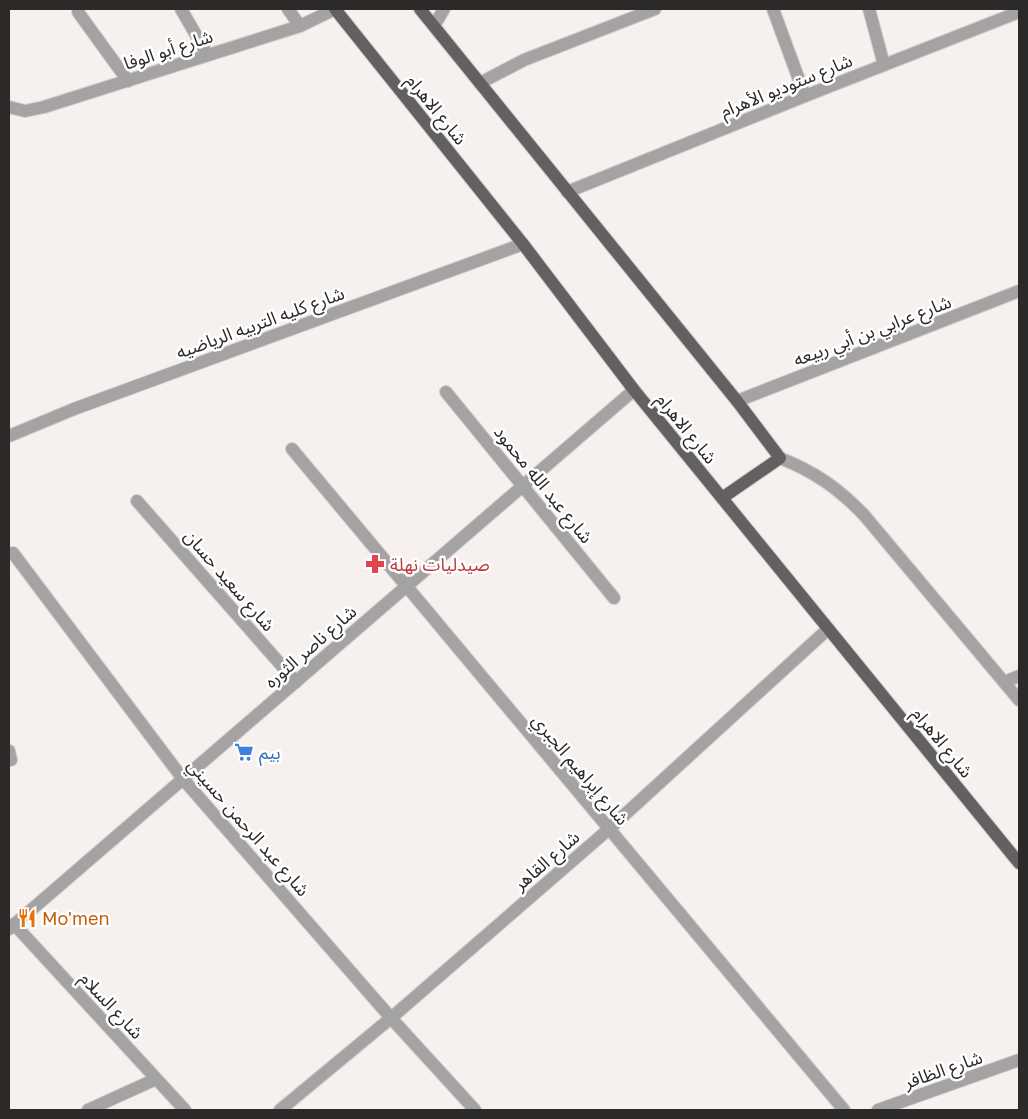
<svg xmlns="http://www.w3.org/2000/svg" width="1028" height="1119" viewBox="0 0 1028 1119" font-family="'Golos Text','Noto Sans Arabic',sans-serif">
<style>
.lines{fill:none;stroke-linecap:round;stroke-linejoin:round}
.service-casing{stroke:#d2cdcb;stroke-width:14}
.minor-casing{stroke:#d2cdcb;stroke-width:14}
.tertiary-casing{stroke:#d2cdcb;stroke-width:14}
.primary-casing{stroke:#d2cdcb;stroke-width:14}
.service{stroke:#a4a2a3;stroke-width:12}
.minor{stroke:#a4a2a3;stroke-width:12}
.tertiary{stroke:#a4a2a3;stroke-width:12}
.primary{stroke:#636063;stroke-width:12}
.labels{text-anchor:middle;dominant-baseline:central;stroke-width:5;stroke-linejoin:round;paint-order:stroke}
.street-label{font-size:18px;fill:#2c2a29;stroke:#fff}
.health-label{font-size:18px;fill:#be3a42;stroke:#fff;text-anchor:start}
.shop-label{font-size:18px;fill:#366cbe;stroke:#fff;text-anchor:start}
.food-label{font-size:18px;fill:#c56008;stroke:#fff;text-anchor:start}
</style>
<rect width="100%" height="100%" fill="#f6f1ef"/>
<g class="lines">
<g class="service-casing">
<g id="service">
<path d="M181,9L207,54"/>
<path d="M288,9L300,26"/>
<path d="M773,9L805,96"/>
<path d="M869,9L884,65"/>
<path d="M78,12L128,81"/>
<path d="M434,26L444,9"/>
<path d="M480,83L524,60L655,9"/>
<path d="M9,436L74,409"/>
<path d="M9,751L11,760"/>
</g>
</g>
<g class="minor-casing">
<g id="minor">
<path d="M9,107L25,111L44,107L300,26L335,9"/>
<path d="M567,192L805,96L1019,12"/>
<path d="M446,392L614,598"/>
<path d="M737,401L1019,291"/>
<path d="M74,409L523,244"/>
<path d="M292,449L844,1110"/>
<path d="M780,458C815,472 838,488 864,515L1019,700"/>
<path d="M137,501L296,682"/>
<path d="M13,553L183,779L391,1018L475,1110"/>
<path d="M1004,682L1019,676"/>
<path d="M14,924L185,1110"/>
<path d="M88,1110L156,1079"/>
<path d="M280,1110L391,1018L609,829L828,629"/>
<path d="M878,1110L1019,1060"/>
</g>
</g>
<g class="tertiary-casing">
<path id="tertiary" d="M9,929L634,390"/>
</g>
<g class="primary-casing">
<g id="primary">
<path d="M335,9L523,244L634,390L1019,863"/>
<path d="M420,9L737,401L780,458L722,498"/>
</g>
</g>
<use href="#service" class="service"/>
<use href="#minor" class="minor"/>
<use href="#tertiary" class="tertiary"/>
<use href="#primary" class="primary"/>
</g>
<defs>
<g id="pharmacy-bare" transform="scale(1.5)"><path d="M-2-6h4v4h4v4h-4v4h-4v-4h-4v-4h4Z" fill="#e0444e" stroke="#fff" stroke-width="2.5" paint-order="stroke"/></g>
<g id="supermarket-bare" transform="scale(1.5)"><path d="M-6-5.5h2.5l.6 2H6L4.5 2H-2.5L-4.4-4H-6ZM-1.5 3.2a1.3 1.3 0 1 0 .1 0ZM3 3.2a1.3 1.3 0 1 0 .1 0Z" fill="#3f7fe0" stroke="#fff" stroke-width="2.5" paint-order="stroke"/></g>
<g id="restaurant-bare" transform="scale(1.5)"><path d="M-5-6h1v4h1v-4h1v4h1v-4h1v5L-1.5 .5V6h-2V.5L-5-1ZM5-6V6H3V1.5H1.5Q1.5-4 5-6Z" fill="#e8710a" stroke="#fff" stroke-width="2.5" paint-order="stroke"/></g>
</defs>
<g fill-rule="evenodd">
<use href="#pharmacy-bare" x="375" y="564"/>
<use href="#supermarket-bare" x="244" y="752"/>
<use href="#restaurant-bare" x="27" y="918"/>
</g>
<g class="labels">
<g class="street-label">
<text transform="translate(168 49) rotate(-18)">شارع أبو الوفا</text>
<text transform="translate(786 85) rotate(-22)">شارع ستوديو الأهرام</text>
<text transform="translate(437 109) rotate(51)">شارع الاهرام</text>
<text transform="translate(260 322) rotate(-20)">شارع كليه التربيه الرياضيه</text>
<text transform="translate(872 330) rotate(-21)">شارع عرابي بن أبي ربيعه</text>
<text transform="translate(687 428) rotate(51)">شارع الاهرام</text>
<text transform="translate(544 484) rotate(51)">شارع عبد الله محمود</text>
<text transform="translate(230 580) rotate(49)">شارع سعيد حسان</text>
<text transform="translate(310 646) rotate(-41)">شارع ناصر الثوره</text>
<text transform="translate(943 742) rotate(51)">شارع الاهرام</text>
<text transform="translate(581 769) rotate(50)">شارع إبراهيم الجبري</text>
<text transform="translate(249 827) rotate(49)">شارع عبد الرحمن حسيني</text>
<text transform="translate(546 860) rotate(-41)">شارع القاهر</text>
<text transform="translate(112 1005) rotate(47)">شارع السلام</text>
<text transform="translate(943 1069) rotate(-19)">شارع الظافر</text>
</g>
<g class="health-label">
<text x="390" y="564">صيدليات نهلة</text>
</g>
<g class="shop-label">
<text x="259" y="752">بيم</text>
</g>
<g class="food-label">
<text x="42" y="918">Mo'men</text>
</g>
</g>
<rect width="1028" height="1119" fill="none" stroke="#2c2a29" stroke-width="20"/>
</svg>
